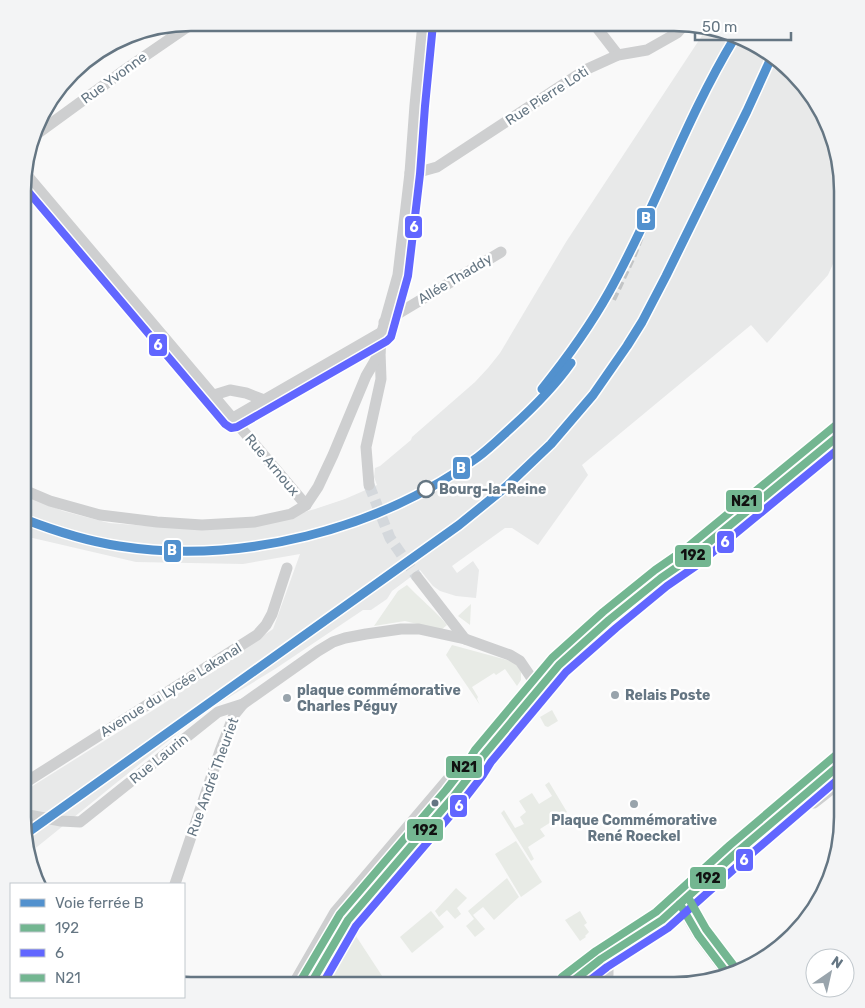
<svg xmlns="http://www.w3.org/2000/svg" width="865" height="1008" viewBox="0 0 865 1008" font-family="Rubik,sans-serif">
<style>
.built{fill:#e8e9e9}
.green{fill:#e8ebe6}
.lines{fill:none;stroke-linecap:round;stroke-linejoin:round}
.street-tunnel{stroke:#d4d8dc;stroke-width:11;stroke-dasharray:11 5.5;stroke-linecap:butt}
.primary-casing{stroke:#d5d6d7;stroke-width:19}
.street{stroke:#cecfd0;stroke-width:11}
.primary{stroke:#e1e2e2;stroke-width:18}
.rail{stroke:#c3c5c6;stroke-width:4;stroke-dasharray:8 4;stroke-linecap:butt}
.bus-1-casing{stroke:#fff;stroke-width:11}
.bus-2-casing{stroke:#fff;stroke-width:11}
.bus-3-casing{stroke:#fff;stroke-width:11}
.bus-1{stroke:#73b691;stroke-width:8}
.bus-2{stroke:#6166ff;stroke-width:8}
.bus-3{stroke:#73b691;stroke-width:8}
.rail-1-casing{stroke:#fff;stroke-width:12}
.rail-1{stroke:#5291ce;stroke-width:9}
.stop-dot{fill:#fff;stroke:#657683;stroke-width:2.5}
.poi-dot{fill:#99a4ac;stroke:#fff;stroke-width:2}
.bus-dot{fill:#657683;stroke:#fff;stroke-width:2}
.labels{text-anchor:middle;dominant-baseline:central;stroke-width:5;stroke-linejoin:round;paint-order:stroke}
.street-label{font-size:14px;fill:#657683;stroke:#fff}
.stop-label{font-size:14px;font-weight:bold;fill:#657683;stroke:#fff;text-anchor:start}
.poi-label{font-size:14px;font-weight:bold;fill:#657683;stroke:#fff;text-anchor:start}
.rim{fill:none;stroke:#657683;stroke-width:2.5}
.line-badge{stroke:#fff;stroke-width:2}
.badge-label{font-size:14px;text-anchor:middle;font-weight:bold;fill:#fff}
.pale-badge-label{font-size:14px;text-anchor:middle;font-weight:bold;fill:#111}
</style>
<rect width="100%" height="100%" fill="#f9f9f9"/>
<path class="built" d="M707,28L767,51L820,107L842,191V244L828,275L767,343L751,325L582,465L588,475L538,545L512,528H505L452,566L457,573L473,561L479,570L476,598L456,596L440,591L433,586L420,570L392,591L387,599L371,610H363L275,669L213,707L183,729L32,851L23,817V792L163,704L273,629L300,554L243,564L136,562L24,536V495L63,511L109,523L174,528L264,523L315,509L345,499L377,485L374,477L375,468L380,466L411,440L412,437L475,382L488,368L500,353L566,242Z"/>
<g class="green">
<path d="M407,585C420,599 435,610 447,625L441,630L405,621L374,626L398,591Z"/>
<path d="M471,604L470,625L458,616Z"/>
<path d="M452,645L515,662L521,672V680L517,686L505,669L496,675L494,673L472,687L478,697L477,699L480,705L446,655Z"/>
<path d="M552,710L558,721L548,727L545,726L540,717Z"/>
<path d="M549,782L567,812L540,829L545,836L528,847L534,859L531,861L501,813L504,810L515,828L524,824L520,817L526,812L519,801L532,793L539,804L552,796L545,785Z"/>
<path d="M516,841L542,882L521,897L495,854Z"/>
<path d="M507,878L519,897L494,920L483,907L473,915L485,929L475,937L466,926L474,919L468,911Z"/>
<path d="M456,888L467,898L457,908L461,914L455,919L447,910L439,917L435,911Z"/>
<path d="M431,911L444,927L412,953L400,937Z"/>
<path d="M580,911L587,923L584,925L589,932L585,936L586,937L580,941L565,920Z"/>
<path d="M354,933L388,985H325Z"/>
</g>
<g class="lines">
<path class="street-tunnel" d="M369,485L390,538L417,577"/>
<g class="primary-casing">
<g id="primary">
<path d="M310,985L348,920L454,796L475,769L483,756L559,665L586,641L609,620L661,578L690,558L842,433"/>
<path d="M568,985L601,959L662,920L736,853L842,763"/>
</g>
</g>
<g class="street">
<path d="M594,24L618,55"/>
<path d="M34,136L126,69L193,23"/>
<path d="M410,173L419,172L437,167L585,70L618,55L647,50L677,33L685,24"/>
<path d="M26,174L306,505"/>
<path d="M384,322L501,252"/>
<path d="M214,395L230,390L246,393L264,400"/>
<path d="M233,418L382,332"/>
<path d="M369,485L366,447L381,379L380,352L382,332L398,275L410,173L415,105L423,23"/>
<path d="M24,490L50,501L100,515L157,522L202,525L255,522L291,514L306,505L318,487L333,455L366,376L380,352"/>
<path d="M417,577L465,639"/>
<path d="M23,784L257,635L266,625L272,614L287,568"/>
<path d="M794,803H814L842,781"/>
<path d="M23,814L61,821L80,822L218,712L243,704"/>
<path d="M175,884L220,751L234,715L243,704L318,651L333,642L345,638L366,634L401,629H419L465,639L510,655L520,661L539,689"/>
<path d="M680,904L698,935L726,972"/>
<path d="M293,985L335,912L454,772L479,758"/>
<path d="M595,985L608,975V966L603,958"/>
</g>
<use href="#primary" class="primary"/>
<path class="rail" d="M614,300L635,255L667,172"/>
<g class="bus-1-casing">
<g id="bus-1">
<path d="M680,904L698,935L726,972"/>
<path d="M310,985L348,920L454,796L475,769L483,756L559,665L609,620L661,578L690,558L842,433"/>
<path d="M568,985L601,959L662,920L736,853L842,763"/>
</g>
</g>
<g class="bus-2-casing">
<g id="bus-2">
<path d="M26,189L225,424L231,428L237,427L387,341L391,337L408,276L420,174L425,106L433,24"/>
<path d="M322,985L356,926L462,802L483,775L491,762L566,672L616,628L667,586L696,566L842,446"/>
<path d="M584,985L607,967L668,928L743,861L842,776"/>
</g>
</g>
<g class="bus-3-casing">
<g id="bus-3">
<path d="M689,899L706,929L734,966"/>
<path d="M562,977L596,951L656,912L730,845L836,755"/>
<path d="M301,980L340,914L446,790L467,763L475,750L552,658L603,612L655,570L684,550L836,425"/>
</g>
</g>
<use href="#bus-1" class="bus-1"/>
<use href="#bus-2" class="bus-2"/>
<use href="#bus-3" class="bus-3"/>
<g class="rail-1-casing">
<g id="rail-1">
<path d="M542,389C567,358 590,326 609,292C655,210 685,120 734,39"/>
<path d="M24,519C55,531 86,541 119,546C240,565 379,530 478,457C490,448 501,437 512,427C534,407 554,387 571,363"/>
<path d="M27,833L459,525L507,486L551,444L593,395L627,346L642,322L666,276L747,111L772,56"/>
</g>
</g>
<use href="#rail-1" class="rail-1"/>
</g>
<circle class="stop-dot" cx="426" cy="489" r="8"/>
<g class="poi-dot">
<circle cx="615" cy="695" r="5"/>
<circle cx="287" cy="698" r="5"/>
<circle cx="634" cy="804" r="5"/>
</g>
<circle class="bus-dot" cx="435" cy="803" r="4.5"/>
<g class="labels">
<g class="street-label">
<text transform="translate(114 78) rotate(-36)">Rue Yvonne</text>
<text transform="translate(547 96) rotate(-33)">Rue Pierre Loti</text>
<text transform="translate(455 279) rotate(-31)">Allée Thaddy</text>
<text transform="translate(272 465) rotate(50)">Rue Arnoux</text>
<text transform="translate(171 690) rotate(-32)">Avenue du Lycée Lakanal</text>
<text transform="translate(159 759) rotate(-39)">Rue Laurin</text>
<text transform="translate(213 777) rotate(-70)">Rue André Theuriet</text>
</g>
<g class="stop-label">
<text x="439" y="489">Bourg-la-Reine</text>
</g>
<g class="poi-label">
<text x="297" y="690">plaque commémorative<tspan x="297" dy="16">Charles Péguy</tspan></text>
<text x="625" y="695">Relais Poste</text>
<text x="634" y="820" text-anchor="middle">Plaque Commémorative<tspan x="634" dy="16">René Roeckel</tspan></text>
</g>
</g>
<path d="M0 0H865V1008H0ZM191 31H674A160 160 0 0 1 834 191V817A160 160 0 0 1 674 977H191A160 160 0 0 1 31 817V191A160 160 0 0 1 191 31Z" fill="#f3f4f5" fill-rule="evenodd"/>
<path class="rim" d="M191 31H674A160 160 0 0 1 834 191V817A160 160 0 0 1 674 977H191A160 160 0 0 1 31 817V191A160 160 0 0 1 191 31Z"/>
<g class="line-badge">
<rect x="636" y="207" width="20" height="24" rx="5" fill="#5291ce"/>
<rect x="404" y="215" width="19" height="24" rx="5" fill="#6166ff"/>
<rect x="148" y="333" width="20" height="24" rx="5" fill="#6166ff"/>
<rect x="452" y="456" width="19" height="24" rx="5" fill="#5291ce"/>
<rect x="725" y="489" width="38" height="24" rx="5" fill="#73b691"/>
<rect x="716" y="530" width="19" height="24" rx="5" fill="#6166ff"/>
<rect x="163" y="539" width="19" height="24" rx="5" fill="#5291ce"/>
<rect x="674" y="544" width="38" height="24" rx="5" fill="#73b691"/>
<rect x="445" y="755" width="38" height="24" rx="5" fill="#73b691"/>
<rect x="449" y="794" width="19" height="24" rx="5" fill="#6166ff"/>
<rect x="406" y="818" width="38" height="24" rx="5" fill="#73b691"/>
<rect x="735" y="848" width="19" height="24" rx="5" fill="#6166ff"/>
<rect x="689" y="866" width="38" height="24" rx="5" fill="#73b691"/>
</g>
<g class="badge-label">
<text x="646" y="223">B</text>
<text x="414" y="232">6</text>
<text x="158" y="350">6</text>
<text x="461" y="473">B</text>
<text x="725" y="547">6</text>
<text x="172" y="555">B</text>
<text x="459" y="811">6</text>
<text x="744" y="865">6</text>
</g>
<g class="pale-badge-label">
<text x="744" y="506">N21</text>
<text x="693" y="560">192</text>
<text x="464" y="772">N21</text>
<text x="425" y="835">192</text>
<text x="708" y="883">192</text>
</g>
<rect x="10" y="883" width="175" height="115" fill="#ffffff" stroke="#c1c8cd"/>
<rect x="20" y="899" width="25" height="8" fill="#5291ce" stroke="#c1c8cd"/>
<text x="55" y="908" font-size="15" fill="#657683">Voie ferrée B</text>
<rect x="20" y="924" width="25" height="8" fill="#73b691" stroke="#c1c8cd"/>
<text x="55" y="933" font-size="15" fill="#657683">192</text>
<rect x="20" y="949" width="25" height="8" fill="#6166ff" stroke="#c1c8cd"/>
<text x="55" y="958" font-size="15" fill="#657683">6</text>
<rect x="20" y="974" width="25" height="8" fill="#73b691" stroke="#c1c8cd"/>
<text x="55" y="983" font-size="15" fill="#657683">N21</text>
<g transform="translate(830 973) rotate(34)"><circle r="24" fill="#ffffff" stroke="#c1c8cd"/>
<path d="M0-4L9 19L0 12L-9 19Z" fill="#99a4ac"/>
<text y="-8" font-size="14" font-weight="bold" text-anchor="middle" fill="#657683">N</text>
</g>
<path d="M695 32v8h96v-8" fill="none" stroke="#657683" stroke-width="2.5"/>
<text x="702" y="32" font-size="15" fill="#657683" stroke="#ffffff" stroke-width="4" paint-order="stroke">50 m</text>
</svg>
